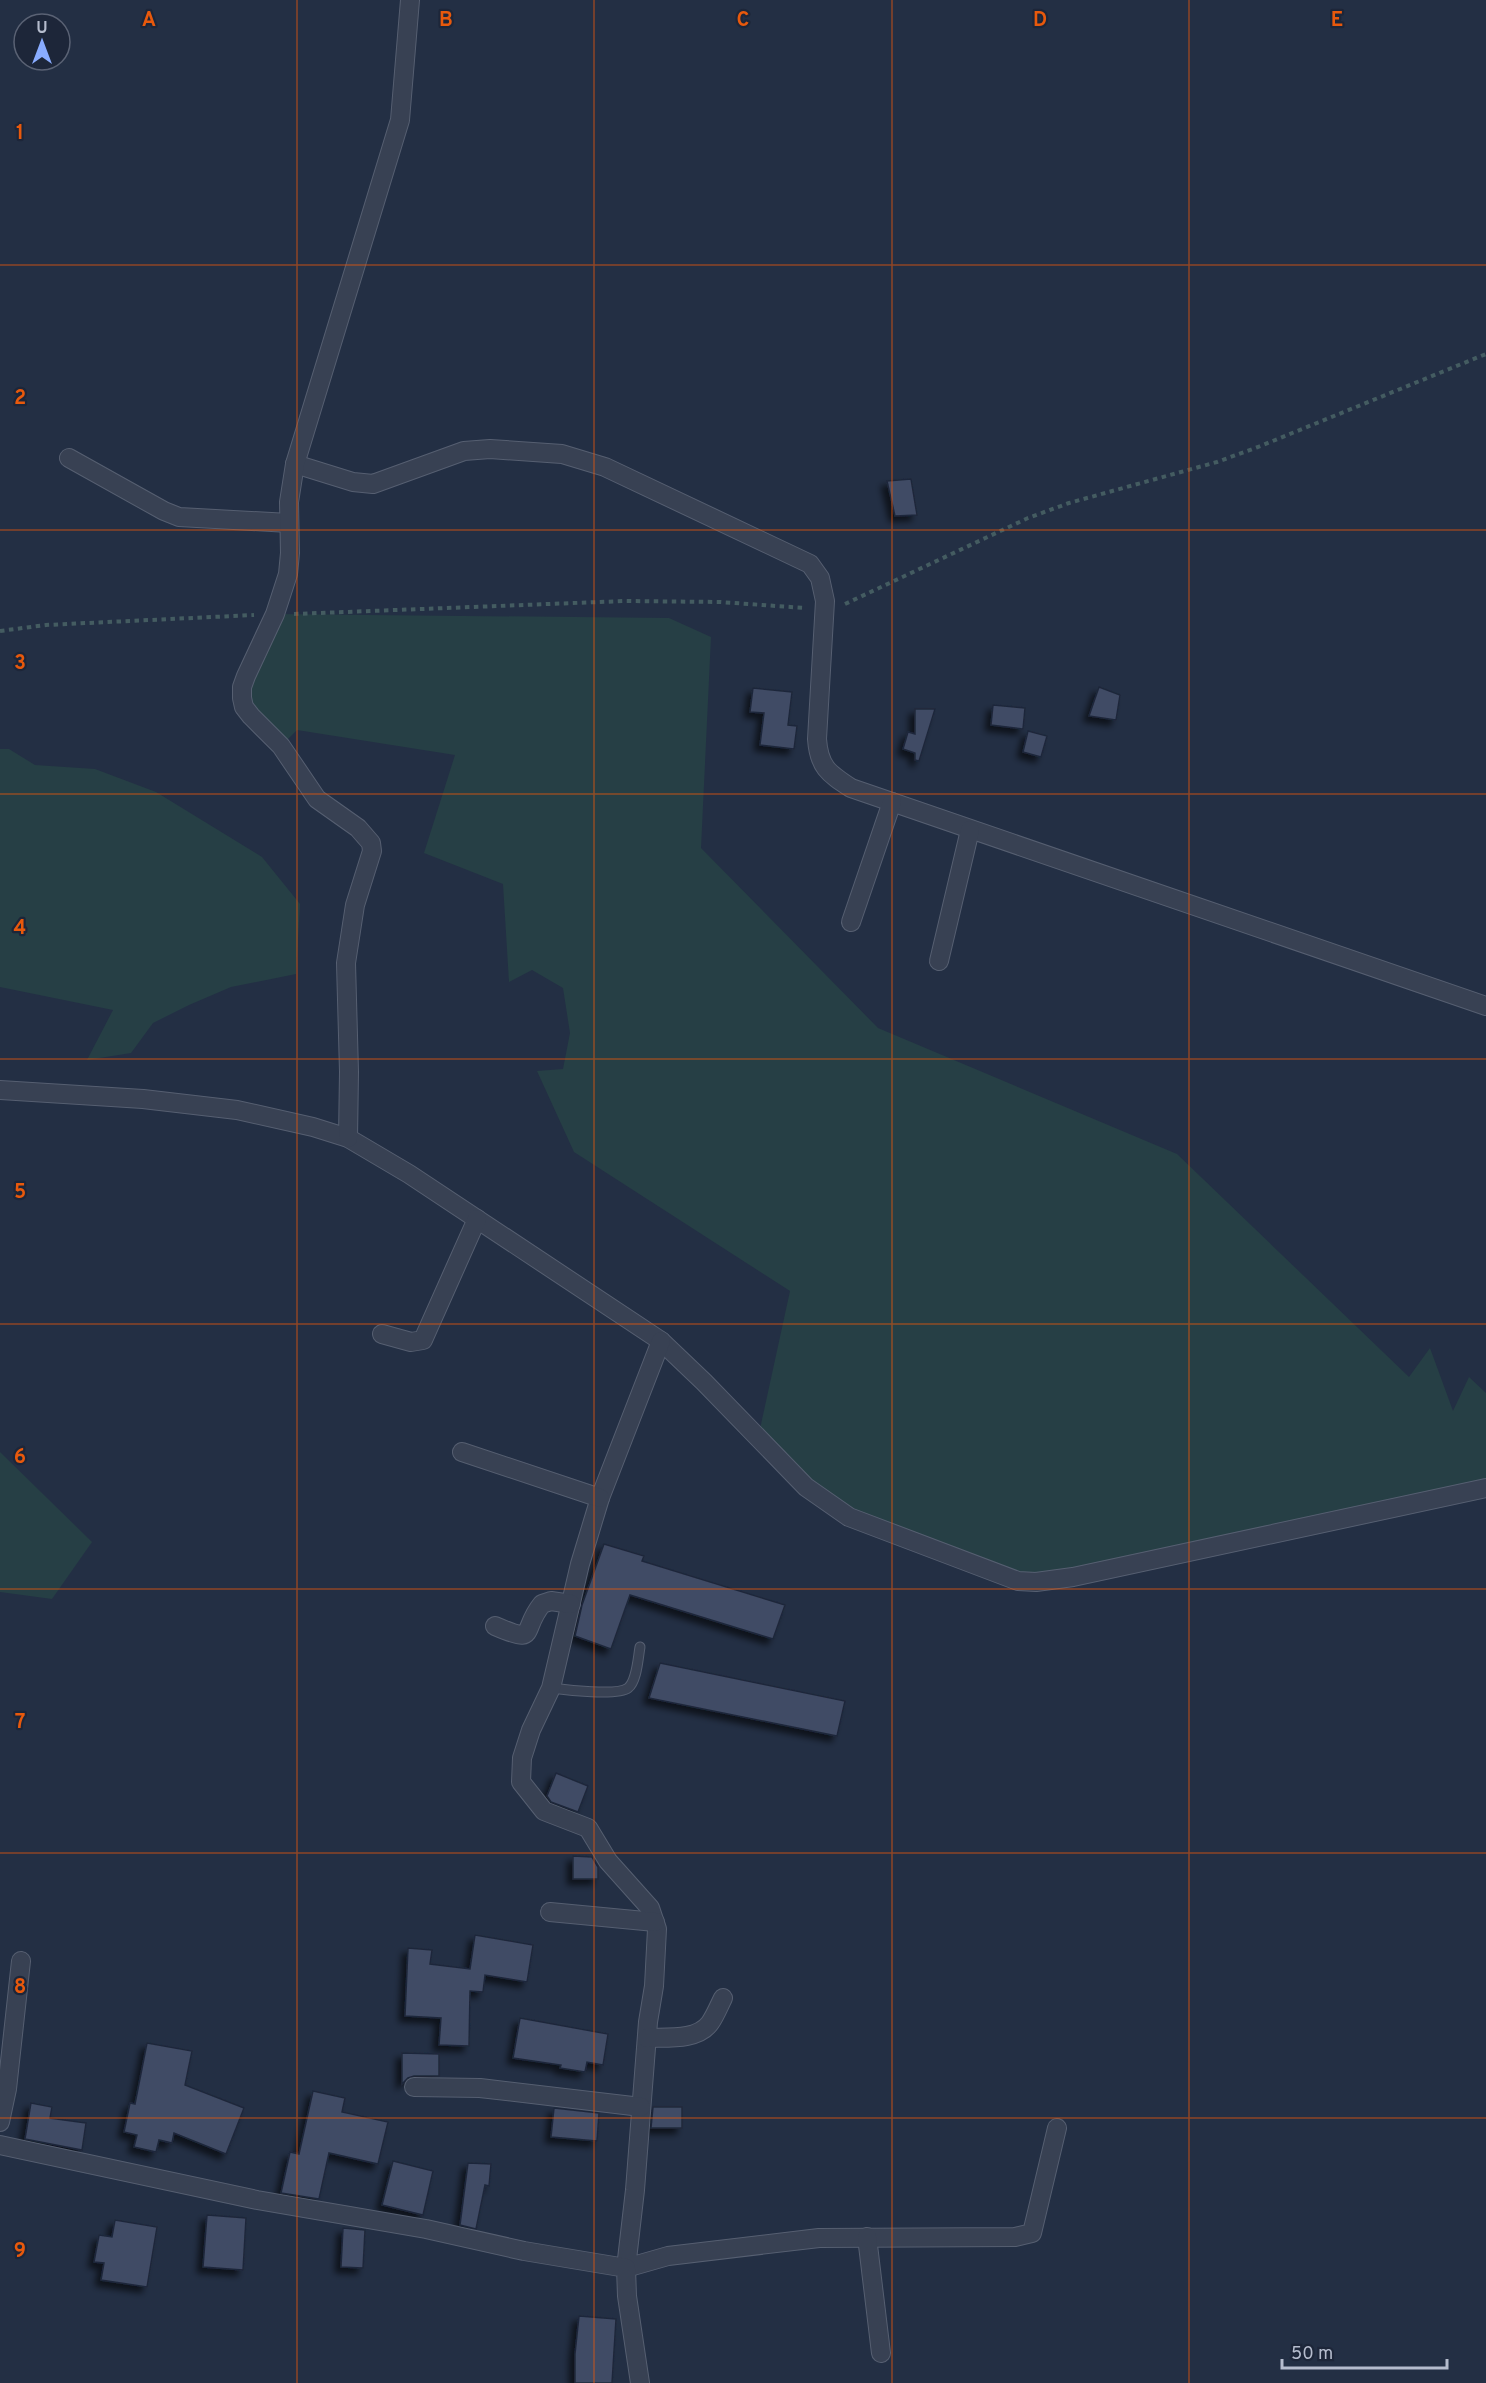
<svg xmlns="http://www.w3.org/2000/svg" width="1486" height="2383" viewBox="0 0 1486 2383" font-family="Overpass,sans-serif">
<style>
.green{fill:#263f45}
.building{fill:#404b65;stroke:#1f283b;stroke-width:1.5;filter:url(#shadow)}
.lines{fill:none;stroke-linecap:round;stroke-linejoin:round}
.lane-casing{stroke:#565f71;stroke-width:11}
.street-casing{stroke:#565f71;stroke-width:20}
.path{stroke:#445c61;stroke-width:4;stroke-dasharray:4.5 4.5;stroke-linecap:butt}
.lane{stroke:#384153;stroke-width:9}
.street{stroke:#384153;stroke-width:18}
.grid{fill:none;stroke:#e8590c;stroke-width:1.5;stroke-opacity:0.55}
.grid-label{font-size:20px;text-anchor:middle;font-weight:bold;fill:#e8590c;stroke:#1d2639;stroke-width:4.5;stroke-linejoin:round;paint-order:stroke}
</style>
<defs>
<filter id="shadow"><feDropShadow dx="-5.5" dy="5.5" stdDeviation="3" flood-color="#0009"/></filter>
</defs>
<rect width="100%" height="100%" fill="#232f44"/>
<g class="green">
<path d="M275,614L669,618L711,637L701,848L878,1028L1177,1154L1409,1377L1430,1348L1453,1411L1469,1377L1486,1393V1487L1036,1582L849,1517L758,1438L790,1291L574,1152L537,1071L563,1069L570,1033L563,988L532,970L509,982L503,884L424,853L455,755L297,730L281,746L242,698Z"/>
<path d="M0,749H9L35,765L95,769L156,792L262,857L300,904L296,974L231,987L189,1005L153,1023L131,1053L87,1060L113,1010L0,987Z"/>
<path d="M0,1452L92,1542L52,1599L0,1592Z"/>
</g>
<g class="building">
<path d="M911,479L917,515L895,516L887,481Z"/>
<path d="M1099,687L1120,695L1116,720L1089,716Z"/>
<path d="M753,688L792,692L788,725L797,726L794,749L760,745L764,713L750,712Z"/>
<path d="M993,705L1025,708L1023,729L991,725Z"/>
<path d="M915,709H935L919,761L915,760V753L903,749L908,732L915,734Z"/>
<path d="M1028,731L1047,736L1041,757L1023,752Z"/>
<path d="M604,1544L644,1556L642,1561L785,1605L773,1639L630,1595L611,1649L575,1636L582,1605Z"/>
<path d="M660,1663L845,1701L837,1736L649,1698Z"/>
<path d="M556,1773L588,1786L578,1812L551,1802L547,1796Z"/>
<path d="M573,1856L592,1857L598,1867V1879H573Z"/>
<path d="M475,1935L533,1945L527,1982L485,1975L483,1992L470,1991L469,2046L439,2045L441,2018L405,2016L408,1948L432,1950L430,1964L470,1969Z"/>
<path d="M520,2018L608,2034L603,2065L587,2062L585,2072L560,2068L561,2065L513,2058Z"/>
<path d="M147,2043L192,2051L185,2085L244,2108L226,2154L174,2133L172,2143L159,2140L156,2152L134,2147L137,2135L124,2132L130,2103L135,2104Z"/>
<path d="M402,2053L439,2054V2076H414L408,2078L402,2084Z"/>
<path d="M313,2091L345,2098L342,2112L388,2122L378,2164L329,2153L319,2199L281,2193L290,2152L299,2154Z"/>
<path d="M31,2103L52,2107L50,2118L86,2123L82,2150L25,2139Z"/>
<path d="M653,2107H682V2128H651Z"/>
<path d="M554,2108L599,2113L597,2141L551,2137Z"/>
<path d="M393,2161L433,2171L423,2215L382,2205Z"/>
<path d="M468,2163L491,2164L489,2186L485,2185L476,2229L460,2225Z"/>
<path d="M207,2215L246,2218L243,2270L203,2267Z"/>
<path d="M115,2220L157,2227L147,2287L101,2280L104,2263L94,2262L99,2235L112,2237Z"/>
<path d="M343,2228L365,2230L363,2268L341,2267Z"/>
<path d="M579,2316L616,2319L612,2383H575V2354Z"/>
</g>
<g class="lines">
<g class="lane-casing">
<path id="lane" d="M551,1688C566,1690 618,1696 628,1688C637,1681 638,1658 640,1647"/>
</g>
<g class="street-casing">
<g id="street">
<path d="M69,458L164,511L179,517L289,523"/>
<path d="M295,464L353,482L373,484L464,451L490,449L562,454L605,467L810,564L820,578L825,601L817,739C819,767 828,773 851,788L1486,1006"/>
<path d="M851,922L892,802"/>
<path d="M939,961L970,830"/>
<path d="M0,1090L143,1099L237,1110L313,1127L348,1138L409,1174L661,1341L704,1382L806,1487L849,1517L1018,1581L1036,1582L1073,1577L1486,1488"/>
<path d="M348,1138L349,1072L346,963L355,905L372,851L371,843L358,828L317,799L281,746L251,716L244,707L242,698V687L246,676L275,614L288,574L290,553L289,502L295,464L400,120L410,0"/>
<path d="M382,1334L411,1342L423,1340L477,1219"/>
<path d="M661,1341L600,1498L580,1564L551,1688L531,1730L522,1758L521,1782L544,1811L588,1828L608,1861L650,1908L657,1929L654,1986L648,2022L635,2190L626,2268L668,2256L819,2238L1015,2237L1032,2233L1057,2128"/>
<path d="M462,1452L600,1498"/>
<path d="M495,1626C539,1645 520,1631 542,1604L551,1601L571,1604"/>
<path d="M550,1912L655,1922"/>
<path d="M647,2038C666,2037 697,2041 710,2023C715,2016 719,2006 723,1998"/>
<path d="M414,2087L480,2088L641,2107"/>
<path d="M0,2122L7,2089L21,1961"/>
<path d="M0,2145L257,2200L426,2229L524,2251L626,2268L627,2296L640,2383"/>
<path d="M867,2237L881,2353"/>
</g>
</g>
<g class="path">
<path d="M845,604L1028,518L1069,503L1217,462L1258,447L1486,354"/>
<path d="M294,614L625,601L720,602L805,608"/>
<path d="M0,631L46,625L254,615"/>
</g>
<use href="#lane" class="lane"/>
<use href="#street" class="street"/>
</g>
<path class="grid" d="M297,0V2383M594,0V2383M892,0V2383M1189,0V2383M0,265H1486M0,530H1486M0,794H1486M0,1059H1486M0,1324H1486M0,1589H1486M0,1853H1486M0,2118H1486"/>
<g class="grid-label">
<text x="149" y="26">A</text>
<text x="446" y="26">B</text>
<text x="743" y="26">C</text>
<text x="1040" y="26">D</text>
<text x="1337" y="26">E</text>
<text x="20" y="139">1</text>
<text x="20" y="404">2</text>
<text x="20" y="669">3</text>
<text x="20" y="934">4</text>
<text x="20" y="1198">5</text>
<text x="20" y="1463">6</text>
<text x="20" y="1728">7</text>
<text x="20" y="1993">8</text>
<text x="20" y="2257">9</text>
</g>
<g transform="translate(42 42)"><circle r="28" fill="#1d2639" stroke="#5a6274" stroke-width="1.5"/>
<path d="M0-4.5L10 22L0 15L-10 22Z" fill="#89acff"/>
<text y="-9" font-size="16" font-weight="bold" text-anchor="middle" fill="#b5bccd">U</text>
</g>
<path d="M1282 2359v9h165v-9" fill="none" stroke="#b5bccd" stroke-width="3"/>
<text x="1291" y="2359" font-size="18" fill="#b5bccd" stroke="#1d2639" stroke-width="4.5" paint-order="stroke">50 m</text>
</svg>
